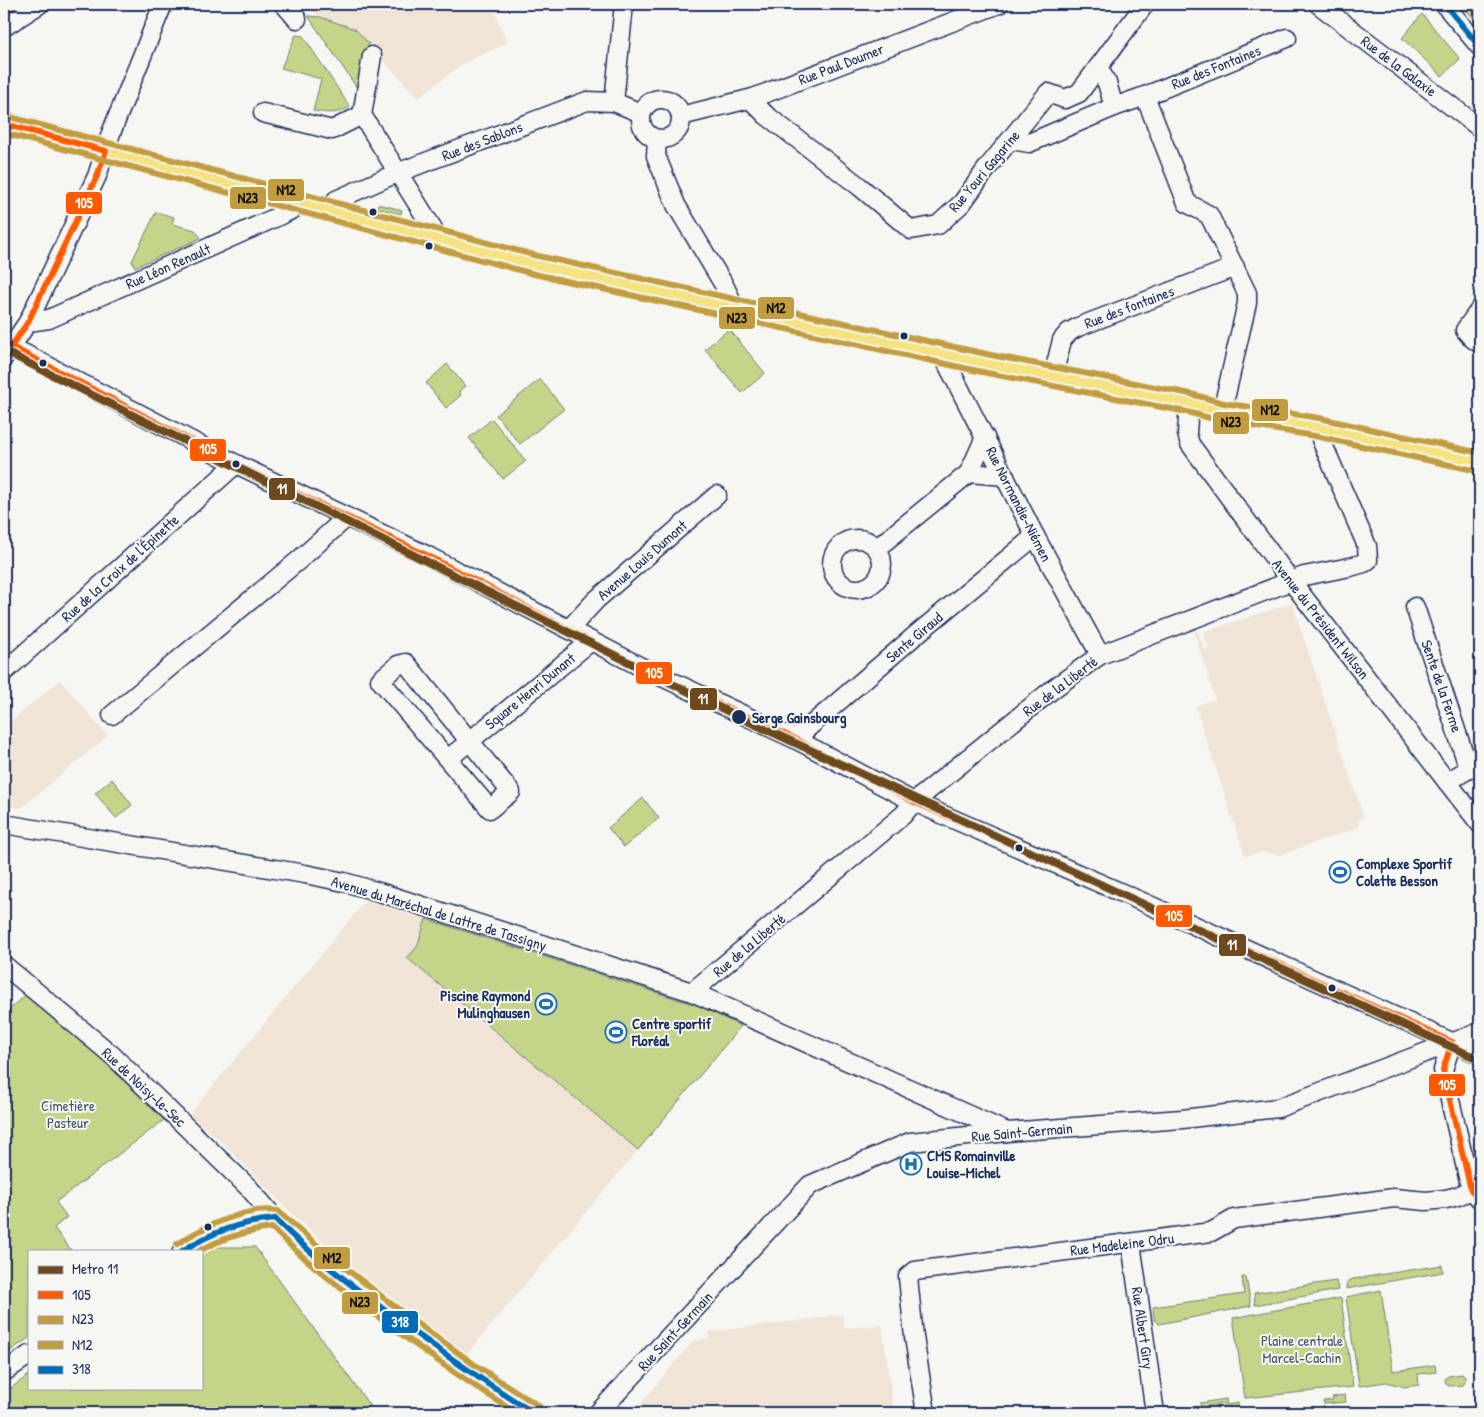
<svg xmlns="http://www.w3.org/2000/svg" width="1484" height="1417" viewBox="0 0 1484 1417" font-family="'Patrick Hand',sans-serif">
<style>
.built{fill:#f0e4d6}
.green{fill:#c4d489;stroke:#708274}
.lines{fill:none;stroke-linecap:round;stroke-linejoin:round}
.minor-casing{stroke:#1b2f5e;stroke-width:21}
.major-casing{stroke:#1b2f5e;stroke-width:26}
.minor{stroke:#f6f6f2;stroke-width:18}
.major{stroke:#f5e381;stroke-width:22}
.bus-1-casing{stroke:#f6f6f2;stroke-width:10}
.bus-2-casing{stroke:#f6f6f2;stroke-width:10}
.bus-3-casing{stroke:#f6f6f2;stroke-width:10}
.bus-4-casing{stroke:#f6f6f2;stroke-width:10}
.bus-1{stroke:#ff5a00;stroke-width:6}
.bus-2{stroke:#c29d3f;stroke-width:6}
.bus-3{stroke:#c29d3f;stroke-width:6}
.bus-4{stroke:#006cb8;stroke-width:6}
.metro-1-casing{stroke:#f6f6f2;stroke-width:11}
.metro-1{stroke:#6e491e;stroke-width:8}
.bus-dot{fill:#1b2f5e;stroke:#f6f6f2;stroke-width:2}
.labels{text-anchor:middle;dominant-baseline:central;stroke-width:4;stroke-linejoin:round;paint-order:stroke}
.street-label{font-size:15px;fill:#1b2f5e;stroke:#f6f6f2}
.stop-label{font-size:15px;font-weight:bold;fill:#1b2f5e;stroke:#f6f6f2;text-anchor:start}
.poi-label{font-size:15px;font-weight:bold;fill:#1b2f5e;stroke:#f6f6f2;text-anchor:start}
.park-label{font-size:15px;fill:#455869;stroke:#f6f6f2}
.line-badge{stroke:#f6f6f2;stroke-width:2}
.badge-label{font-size:14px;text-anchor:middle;font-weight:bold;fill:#fff}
.pale-badge-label{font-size:14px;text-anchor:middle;font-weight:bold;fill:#111}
</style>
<rect width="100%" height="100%" fill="#f6f6f2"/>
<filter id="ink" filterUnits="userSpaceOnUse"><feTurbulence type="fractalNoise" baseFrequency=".02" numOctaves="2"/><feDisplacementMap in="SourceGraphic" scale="10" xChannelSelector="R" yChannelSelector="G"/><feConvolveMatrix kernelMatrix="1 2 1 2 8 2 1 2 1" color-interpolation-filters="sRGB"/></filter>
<g filter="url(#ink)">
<g class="built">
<path d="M305,4H515L495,13L507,43L462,64L418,98L355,29L320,17Z"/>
<path d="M519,4H566L544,13Z"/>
<path d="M1292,603L1364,818L1358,820L1359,827L1280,855L1262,852L1245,856L1195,706L1215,699L1194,631L1197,630L1204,650L1209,648L1203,632Z"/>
<path d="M60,680L108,736L21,808L4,805V727Z"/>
<path d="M366,900L426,919L417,947L407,959L638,1150L467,1354L373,1284L299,1221L219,1139L189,1115Z"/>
<path d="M842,1315L845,1328L882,1325L894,1413H633L693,1341L709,1338V1332Z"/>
</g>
<g class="green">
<path d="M1465,4H1480V25L1466,10Z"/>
<path d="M1422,14L1460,59L1442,76L1402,38Z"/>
<path d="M308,16L320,17L355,29L369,44L361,94Z"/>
<path d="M296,35L303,36L350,107C338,115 327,113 313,111L321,79L281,68Z"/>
<path d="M378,204L402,210L401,214L377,208Z"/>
<path d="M156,212L174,217L172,224L195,230L201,238L135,267L132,261Z"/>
<path d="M729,329L765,373L742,393L705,349Z"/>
<path d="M447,364L465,386L459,391L461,395L446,408L426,383Z"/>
<path d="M540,379L564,409L520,444L496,415Z"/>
<path d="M492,419L526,461L503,479L469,438Z"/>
<path d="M112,779L132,805L116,818L95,793Z"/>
<path d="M643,798L659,818L624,847L608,828Z"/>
<path d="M426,919L699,1006L741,1026L638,1150L407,958L417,947Z"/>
<path d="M26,995L103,1060L164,1120L56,1202L67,1217L54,1228L72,1251H29V1338L4,1355V1014Z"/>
<path d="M211,1247H255L375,1413H4V1393L29,1375V1388H201V1254Z"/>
<path d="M1442,1265L1443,1272L1346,1289L1347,1282L1353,1279Z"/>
<path d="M1242,1277H1246L1251,1306L1159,1324L1154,1320L1153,1307L1244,1294Z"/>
<path d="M1336,1281L1338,1290L1255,1305L1254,1293Z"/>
<path d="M1381,1290L1393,1371L1435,1365L1436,1372L1418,1374L1419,1385L1405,1387L1386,1382L1359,1386L1346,1297Z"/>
<path d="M1341,1298L1353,1387L1245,1398L1233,1318Z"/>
<path d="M1462,1374L1465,1377V1382L1463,1385L1449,1386L1446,1384L1445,1379L1448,1376Z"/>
<path d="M1345,1395L1346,1402L1324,1404L1323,1401L1333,1400L1332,1397Z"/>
<path d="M1226,1399L1227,1405L1238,1403L1239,1412L1224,1413L1223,1404L1201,1407L1200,1403Z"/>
</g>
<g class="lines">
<g class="minor-casing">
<g id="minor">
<path d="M284,4L297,19"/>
<path d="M1318,4L1480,128"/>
<path d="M1444,4L1480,47"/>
<path d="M4,27L40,4"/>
<path d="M372,56L362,115L440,240"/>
<path d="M1098,67L1107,83L1114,107L1145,96L1187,203L1209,215L1247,293V303L1222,412"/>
<path d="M1145,96L1287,38"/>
<path d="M753,98L755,104L766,115L859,186L911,230L938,225L962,203L988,167L1048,93L1065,99L1079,93L1145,4"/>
<circle cx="661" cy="119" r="20"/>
<path d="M614,102L624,4"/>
<path d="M263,113L332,130L362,115"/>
<path d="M681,116L753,98L999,4"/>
<path d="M657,139L656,156L676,205L724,285L735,308"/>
<path d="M1011,140L1029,143L1114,107"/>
<path d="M328,210L336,200L397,173L587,101L614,102L641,113"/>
<path d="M1480,309L1465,330L1472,338L1480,344"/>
<path d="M28,322L49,319L279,216L305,203"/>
<path d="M4,343L236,464L426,555L645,669L795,739L914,802L1145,903L1480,1055"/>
<path d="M941,352L1035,536L1100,655"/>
<path d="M4,357L28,322L97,176L111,133L163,4"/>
<path d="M1053,376L1062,340L1069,332L1078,327L1235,267"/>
<path d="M1189,403L1187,434L1190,444L1291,581L1480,824"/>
<path d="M969,473L1005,476"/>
<circle cx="857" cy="564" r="25"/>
<path d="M877,548L969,473L985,437"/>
<path d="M1415,607L1469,769L1447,782"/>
<path d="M569,629L596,600L717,495"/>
<path d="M406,663L511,792L490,809L380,680L398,665Z"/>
<path d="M4,672L236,464"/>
<path d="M112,715L299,560L347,517"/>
<path d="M795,739L918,633L1035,536"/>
<path d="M448,759L591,641"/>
<path d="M4,824L305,874L344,882L379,892L692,992L1007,1132"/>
<path d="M4,965L112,1055L249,1188L285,1230L341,1277L399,1322L487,1385L534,1413"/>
<path d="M692,992L903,815L914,802L1053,689L1100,655L1304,576L1350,567L1364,563L1368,560L1367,546L1322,442L1317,427"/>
<path d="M1452,1042L1443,1070L1471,1190L1480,1199"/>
<path d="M1131,1243L1155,1413"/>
<path d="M182,1251C213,1230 237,1222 275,1219"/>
<path d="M4,1372L29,1355"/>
<path d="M598,1413L810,1185L910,1142L1007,1132L1182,1119L1278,1108L1480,1032"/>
<path d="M926,1413L914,1337L908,1277L915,1271L1211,1232L1234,1219L1394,1198L1426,1201L1446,1199L1458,1196L1471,1190"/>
</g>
</g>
<g class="major-casing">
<path id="major" d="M4,124L536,265L989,364L1189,403L1222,412L1317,427L1480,462"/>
</g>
<use href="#minor" class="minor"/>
<use href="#major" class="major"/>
<g class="bus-1-casing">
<g id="bus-1">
<path d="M4,124L106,151L97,176L28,322L11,347"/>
<path d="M4,343L236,464L426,555L645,669L795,739L914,802L1145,903L1452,1042"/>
<path d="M1452,1042L1443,1070L1471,1190L1480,1199"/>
</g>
</g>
<g class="bus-2-casing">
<g id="bus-2">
<path d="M4,133L534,274L987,373L1187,412L1221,421L1315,436L1478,471"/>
<path d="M199,1251C222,1238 245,1231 272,1228C305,1261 343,1290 380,1318C424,1352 470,1384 517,1413"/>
</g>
</g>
<g class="bus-3-casing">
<g id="bus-3">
<path d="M6,116L538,256L991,355L1191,394L1224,403L1319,418L1480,453"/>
<path d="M177,1244C203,1227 247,1206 278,1211L326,1253L394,1306L475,1365L539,1406"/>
</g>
</g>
<g class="bus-4-casing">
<g id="bus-4">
<path d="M1451,4L1447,7L1480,47"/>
<path d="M275,1219C308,1252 346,1281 383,1309C432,1346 482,1381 534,1413"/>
<path d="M182,1251C212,1232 240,1222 275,1219"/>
</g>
</g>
<use href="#bus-1" class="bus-1"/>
<use href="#bus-2" class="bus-2"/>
<use href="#bus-3" class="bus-3"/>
<use href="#bus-4" class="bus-4"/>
<g class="metro-1-casing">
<path id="metro-1" d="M4,351L739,717L1480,1060"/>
</g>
<use href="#metro-1" class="metro-1"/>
</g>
</g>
<defs>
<g id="stadium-ring" transform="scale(1.125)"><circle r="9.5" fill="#f6f6f2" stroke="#1f6fb2" stroke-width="1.5"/><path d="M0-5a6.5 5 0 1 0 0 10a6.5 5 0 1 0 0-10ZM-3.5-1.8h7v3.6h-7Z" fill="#1f6fb2"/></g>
<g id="hospital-ring" transform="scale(1.125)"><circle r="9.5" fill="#f6f6f2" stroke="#1f6fb2" stroke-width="1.5"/><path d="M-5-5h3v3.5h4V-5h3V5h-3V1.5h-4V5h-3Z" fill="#1f6fb2"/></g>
</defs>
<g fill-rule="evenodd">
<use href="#stadium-ring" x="1340" y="872"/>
<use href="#stadium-ring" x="546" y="1004"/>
<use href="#stadium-ring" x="616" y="1032"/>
<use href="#hospital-ring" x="911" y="1164"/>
</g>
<g class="bus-dot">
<circle cx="373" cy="212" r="4.5"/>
<circle cx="429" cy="246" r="4.5"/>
<circle cx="904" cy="336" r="4.5"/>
<circle cx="43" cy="363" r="4.5"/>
<circle cx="236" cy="464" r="4.5"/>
<circle cx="739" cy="717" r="8"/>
<circle cx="1019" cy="848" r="4.5"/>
<circle cx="1332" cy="988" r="4.5"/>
<circle cx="208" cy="1227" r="4.5"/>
</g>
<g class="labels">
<g class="street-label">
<text transform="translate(841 64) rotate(-21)">Rue Paul Doumer</text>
<text transform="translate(1399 66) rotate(37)">Rue de la Galaxie</text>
<text transform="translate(1216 67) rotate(-22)">Rue des Fontaines</text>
<text transform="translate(482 141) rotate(-21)">Rue des Sablons</text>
<text transform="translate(984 171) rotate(-50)">Rue Youri Gagarine</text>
<text transform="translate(168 266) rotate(-24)">Rue Léon Renault</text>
<text transform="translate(1129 307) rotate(-21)">Rue des fontaines</text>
<text transform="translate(1019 504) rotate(63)">Rue Normandie-Niémen</text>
<text transform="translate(642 560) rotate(-41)">Avenue Louis Dumont</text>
<text transform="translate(120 568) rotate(-42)">Rue de la Croix de l'Épinette</text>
<text transform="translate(1321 619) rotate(52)">Avenue du Président Wilson</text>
<text transform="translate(914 637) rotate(-40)">Sente Giraud</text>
<text transform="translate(1060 686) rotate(-37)">Rue de la Liberté</text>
<text transform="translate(1442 686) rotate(71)">Sente de la Ferme</text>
<text transform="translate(530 691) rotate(-39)">Square Henri Dunant</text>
<text transform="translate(439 913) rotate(17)">Avenue du Maréchal de Lattre de Tassigny</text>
<text transform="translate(749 945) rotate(-40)">Rue de la Liberté</text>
<text transform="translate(144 1087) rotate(43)">Rue de Noisy-le-Sec</text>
<text transform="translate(1022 1132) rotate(-5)">Rue Saint-Germain</text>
<text transform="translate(1122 1244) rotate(-7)">Rue Madeleine Odru</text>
<text transform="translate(1143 1328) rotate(82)">Rue Albert Giry</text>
<text transform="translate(675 1331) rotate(-47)">Rue Saint-Germain</text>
</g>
<g class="stop-label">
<text x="752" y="717">Serge Gainsbourg</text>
</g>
<g class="poi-label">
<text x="1356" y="863">Complexe Sportif<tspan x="1356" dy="17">Colette Besson</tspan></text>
<text x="530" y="995" text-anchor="end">Piscine Raymond<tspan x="530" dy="17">Mulinghausen</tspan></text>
<text x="632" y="1023">Centre sportif<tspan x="632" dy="17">Floréal</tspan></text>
<text x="927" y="1155">CMS Romainville<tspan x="927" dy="17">Louise-Michel</tspan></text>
</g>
<g class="park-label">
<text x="68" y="1105">Cimetière<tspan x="68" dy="17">Pasteur</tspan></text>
<text x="1302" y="1340">Plaine centrale<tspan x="1302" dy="17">Marcel-Cachin</tspan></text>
</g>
</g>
<g class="line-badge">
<rect x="267" y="178" width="38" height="24" rx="5" fill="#c29d3f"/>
<rect x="229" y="186" width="38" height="24" rx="5" fill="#c29d3f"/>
<rect x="65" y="191" width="38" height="24" rx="5" fill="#ff5a00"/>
<rect x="757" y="296" width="38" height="24" rx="5" fill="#c29d3f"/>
<rect x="718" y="306" width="38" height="24" rx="5" fill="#c29d3f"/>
<rect x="1251" y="398" width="38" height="24" rx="5" fill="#c29d3f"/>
<rect x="1212" y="411" width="38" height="24" rx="5" fill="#c29d3f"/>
<rect x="189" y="438" width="38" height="24" rx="5" fill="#ff5a00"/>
<rect x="268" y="477" width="28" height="24" rx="5" fill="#6e491e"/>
<rect x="635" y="661" width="38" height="24" rx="5" fill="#ff5a00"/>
<rect x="689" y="687" width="29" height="24" rx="5" fill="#6e491e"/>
<rect x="1155" y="904" width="38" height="24" rx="5" fill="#ff5a00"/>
<rect x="1218" y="933" width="29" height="24" rx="5" fill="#6e491e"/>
<rect x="1428" y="1073" width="38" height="24" rx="5" fill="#ff5a00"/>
<rect x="313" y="1246" width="38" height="24" rx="5" fill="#c29d3f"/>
<rect x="341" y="1291" width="38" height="24" rx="5" fill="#c29d3f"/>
<rect x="381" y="1310" width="38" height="24" rx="5" fill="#006cb8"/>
</g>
<g class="badge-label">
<text x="84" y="208">105</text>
<text x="208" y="454">105</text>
<text x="282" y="494">11</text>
<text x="654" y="678">105</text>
<text x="703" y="704">11</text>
<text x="1174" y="921">105</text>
<text x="1232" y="950">11</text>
<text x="1447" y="1090">105</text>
<text x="400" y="1327">318</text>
</g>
<g class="pale-badge-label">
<text x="286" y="195">N12</text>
<text x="248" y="203">N23</text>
<text x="776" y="313">N12</text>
<text x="737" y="323">N23</text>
<text x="1270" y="415">N12</text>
<text x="1231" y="427">N23</text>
<text x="332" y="1263">N12</text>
<text x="360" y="1307">N23</text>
</g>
<rect width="1484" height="1417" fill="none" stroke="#f6f6f2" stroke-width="20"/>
<rect x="10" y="10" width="1464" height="1397" fill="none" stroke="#1b2f5e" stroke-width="2" filter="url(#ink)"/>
<rect x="28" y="1250" width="175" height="140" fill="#f6f6f2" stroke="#9ea6b7"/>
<rect x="38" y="1266" width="25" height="8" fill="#6e491e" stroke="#9ea6b7"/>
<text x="72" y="1274" font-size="15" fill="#1b2f5e">Metro 11</text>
<rect x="38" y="1291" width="25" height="8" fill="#ff5a00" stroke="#9ea6b7"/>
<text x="72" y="1300" font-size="15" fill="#1b2f5e">105</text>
<rect x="38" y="1316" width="25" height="8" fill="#c29d3f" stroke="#9ea6b7"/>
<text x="72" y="1324" font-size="15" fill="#1b2f5e">N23</text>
<rect x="38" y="1341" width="25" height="8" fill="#c29d3f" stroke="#9ea6b7"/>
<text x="72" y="1350" font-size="15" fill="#1b2f5e">N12</text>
<rect x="38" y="1366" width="25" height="8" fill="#006cb8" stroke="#9ea6b7"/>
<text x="72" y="1374" font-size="15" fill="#1b2f5e">318</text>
</svg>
